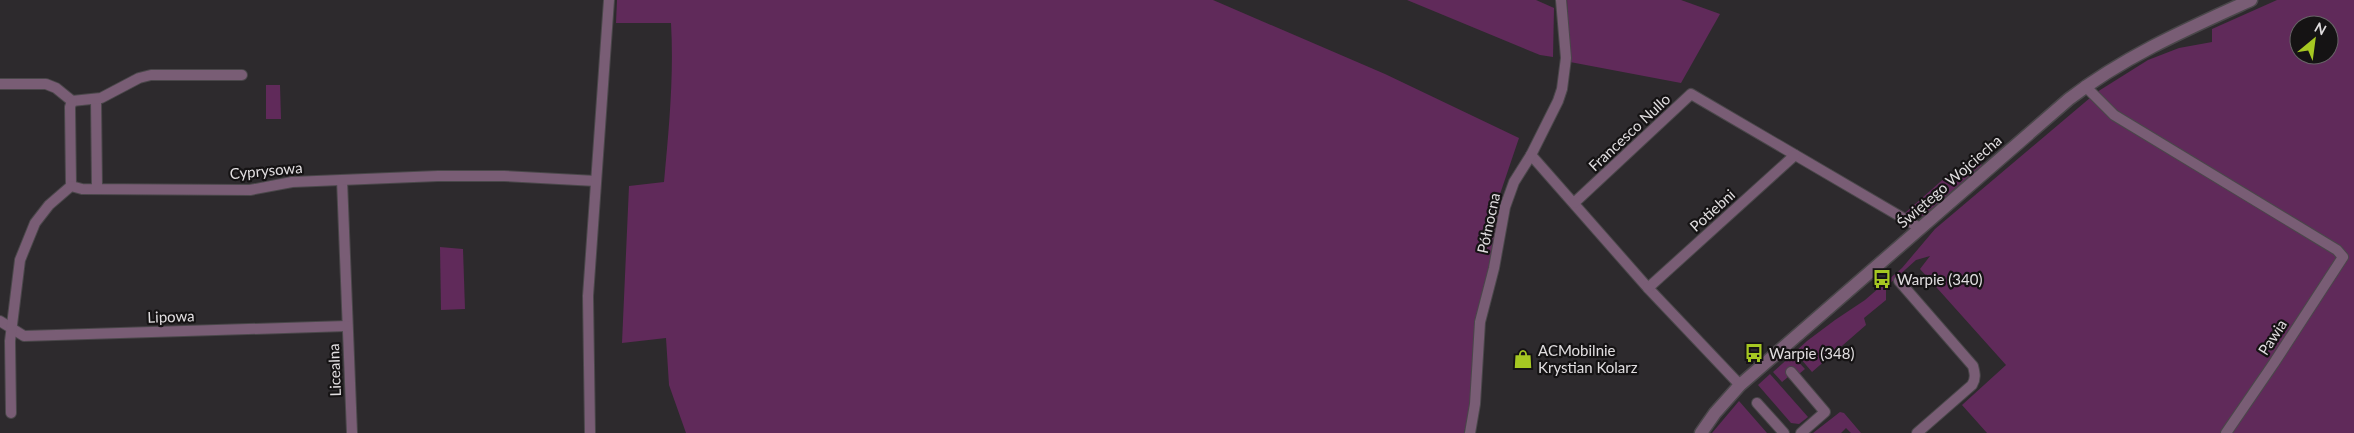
<svg xmlns="http://www.w3.org/2000/svg" width="2354" height="433" viewBox="0 0 2354 433" font-family="Lato,sans-serif">
<style>
.green{fill:#602a5a;fill-rule:evenodd}
.lines{fill:none;stroke-linecap:round;stroke-linejoin:round}
.minor-casing{stroke:#4a474a;stroke-width:12}
.tertiary-casing{stroke:#4a474a;stroke-width:15}
.minor{stroke:#795d75;stroke-width:10}
.tertiary{stroke:#795d75;stroke-width:12}
.labels{text-anchor:middle;dominant-baseline:central;stroke-width:4.5;stroke-linejoin:round;paint-order:stroke}
.street-label{font-size:15px;fill:#e1dee0;stroke:#151314}
.poi-label{font-size:15px;fill:#e1dee0;stroke:#151314;text-anchor:start}
</style>
<rect width="100%" height="100%" fill="#2d2a2d"/>
<g class="green">
<path d="M617,0H1213L1385,74L1519,138L1498,200L1500,216L1472,374L1469,413L1464,433H686L669,385L666,338L622,343L629,186L664,182C669,128 674,76 671,23H616Z"/>
<path d="M1407,0H1536L1554,8L1553,57L1540,55Z"/>
<path d="M1567,0H1681L1720,14L1681,83L1570,62Z"/>
<path d="M2277,0H2354V433H1987L1962,405L2006,365L1920,269L1930,256L1916,260L1886,287V300L1864,318L1866,325L1812,372L1795,352L1807,341L1835,320L1865,300L1902,268L1935,229L2097,92L2148,60L2179,48L2212,42V29ZM2299,25H2329V55H2299Z"/>
<path d="M266,85H280L281,119H266Z"/>
<path d="M1977,161L1982,165L1923,216L1916,217L1905,213L1948,175L1955,180Z"/>
<path d="M440,247L463,249L465,309L441,310Z"/>
<path d="M1792,355L1805,369L1799,374L1787,375L1788,377L1782,382L1773,372Z"/>
<path d="M1770,374L1808,417L1799,424L1791,423L1758,385Z"/>
<path d="M1739,401L1767,433H1712Z"/>
<path d="M1840,412L1844,413L1861,433H1851L1846,428L1841,433H1813Z"/>
</g>
<g class="lines">
<g class="minor-casing">
<g id="minor">
<path d="M0,84H46L56,88L72,101"/>
<path d="M2085,86L2114,115L2337,250L2343,257L2274,363L2226,433"/>
<path d="M96,99L97,188"/>
<path d="M72,101L101,98L139,78L151,75H242"/>
<path d="M1531,155L1648,288L1740,385"/>
<path d="M342,180L352,433"/>
<path d="M71,186L70,107L72,101"/>
<path d="M1574,203L1691,94L1920,228"/>
<path d="M1899,281L1973,366C1975,374 1976,378 1972,385L1917,433"/>
<path d="M1648,288L1795,155"/>
<path d="M0,321L24,336L347,326"/>
<path d="M1791,372L1825,412L1801,433"/>
<path d="M1757,403L1784,433"/>
<path d="M11,413L10,341L20,260L35,223L49,205L71,186L82,189L250,190L292,182L438,176H504L596,181"/>
<path d="M590,433L588,296L609,0"/>
<path d="M1470,433L1475,404L1480,322L1494,268L1505,207L1514,182L1531,155L1558,101L1562,89L1566,58L1561,0"/>
</g>
</g>
<g class="tertiary-casing">
<path id="tertiary" d="M1701,433L1715,413L1740,385L2069,99C2125,56 2187,29 2251,0"/>
</g>
<use href="#minor" class="minor"/>
<use href="#tertiary" class="tertiary"/>
</g>
<defs>
<g id="bus-bare" transform="scale(1.5)"><path d="M-5-6H5V4H4V6H2V4H-2V6H-4V4H-5ZM-3.5-4V0h7V-4ZM-3.5 1.2v1.5H-2V1.2ZM2 1.2v1.5H3.5V1.2Z" fill="#a6c822" stroke="#151314" stroke-width="2.5" paint-order="stroke"/></g>
<g id="shop-bare" transform="scale(1.5)"><path d="M-5-2.5h2.3a2.7 3.5 0 0 1 5.4 0H5L5.5 6h-11ZM-1.5-2.5h3a1.5 2.3 0 0 0-3 0Z" fill="#a6c822" stroke="#151314" stroke-width="2.5" paint-order="stroke"/></g>
</defs>
<g fill-rule="evenodd">
<use href="#bus-bare" x="1882" y="279"/>
<use href="#bus-bare" x="1754" y="353"/>
<use href="#shop-bare" x="1523" y="359"/>
</g>
<g class="labels">
<g class="street-label">
<text transform="translate(1629 132) rotate(-43)">Francesco Nullo</text>
<text transform="translate(266 170) rotate(-5)">Cyprysowa</text>
<text transform="translate(1949 181) rotate(-41)">Świętego Wojciecha</text>
<text transform="translate(1712 210) rotate(-42)">Potiebni</text>
<text transform="translate(1488 223) rotate(-78)">Północna</text>
<text transform="translate(171 316) rotate(-2)">Lipowa</text>
<text transform="translate(2272 337) rotate(-57)">Pawia</text>
<text transform="translate(334 370) rotate(-92)">Licealna</text>
</g>
<g class="poi-label">
<text x="1897" y="279">Warpie (340)</text>
<text x="1538" y="350">ACMobilnie<tspan x="1538" dy="17">Krystian Kolarz</tspan></text>
<text x="1769" y="353">Warpie (348)</text>
</g>
</g>
<g transform="translate(2314 40) rotate(29)"><circle r="24" fill="#151314" stroke="#676466"/>
<path d="M0-4L9 19L0 12L-9 19Z" fill="#a6c822"/>
<text y="-8" font-size="14" font-weight="bold" text-anchor="middle" fill="#e1dee0">N</text>
</g>
</svg>
